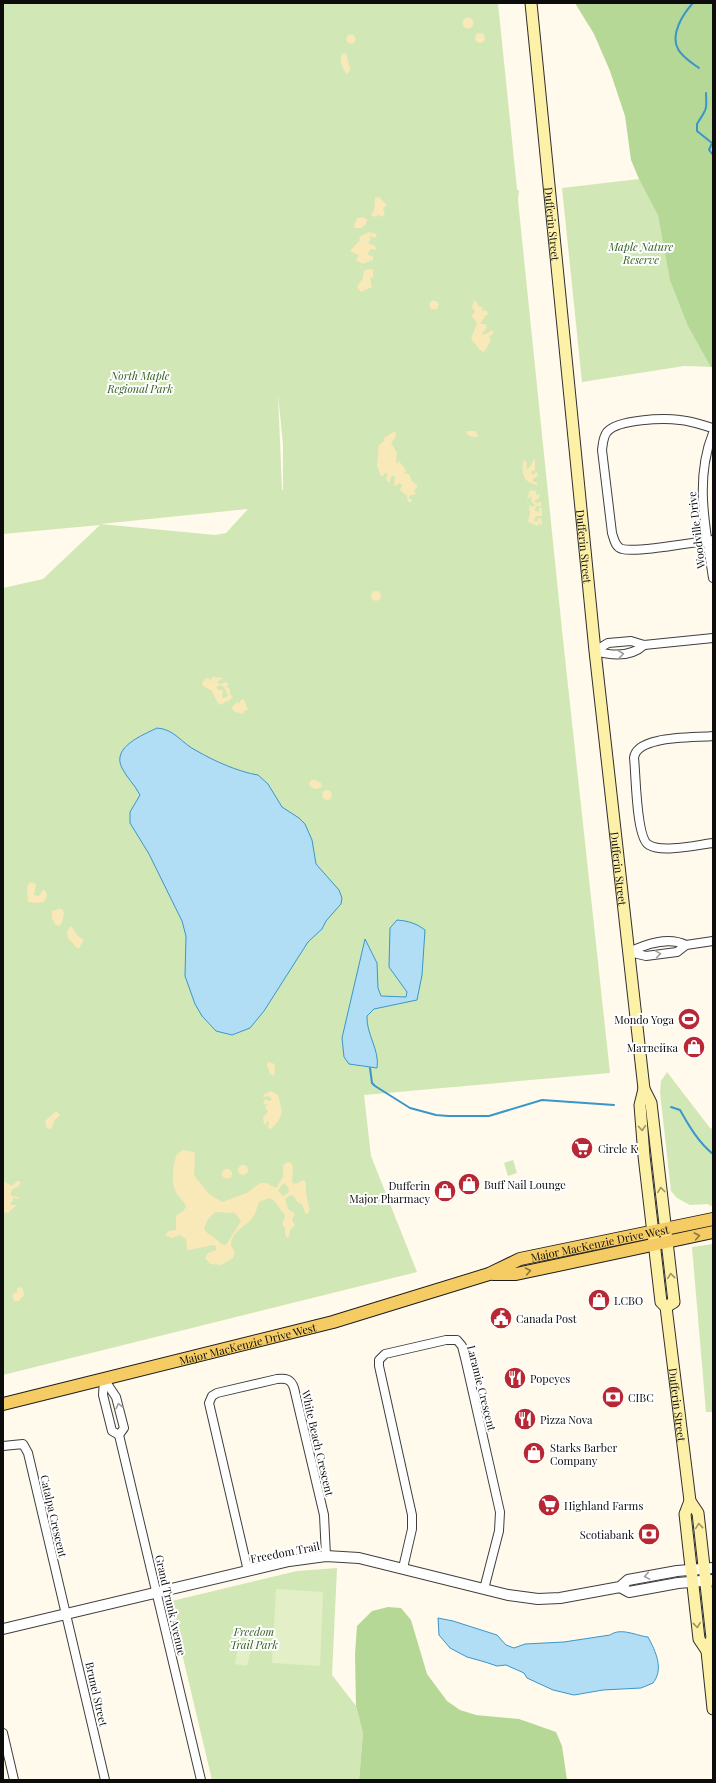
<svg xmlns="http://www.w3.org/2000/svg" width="716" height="1783" viewBox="0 0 716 1783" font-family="'Playfair Display',serif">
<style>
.green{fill:#d2e7b6;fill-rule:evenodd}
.forest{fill:#b6d896}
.sand{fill:#f9e8b8;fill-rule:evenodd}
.pitch{fill:#e3efc7}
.water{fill:#b1def4;stroke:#3a96ca}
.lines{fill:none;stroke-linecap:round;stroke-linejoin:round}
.stream{stroke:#3a96ca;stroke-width:2}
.minor-casing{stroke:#3f3f3f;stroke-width:10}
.tertiary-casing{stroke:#3f3f3f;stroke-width:12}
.secondary-casing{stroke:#2e2e2e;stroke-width:13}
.primary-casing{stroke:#1d1d1d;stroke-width:14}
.minor{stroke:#fff;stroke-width:8}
.tertiary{stroke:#fff;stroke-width:10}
.secondary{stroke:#fdf0a7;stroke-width:11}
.primary{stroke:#f5cc64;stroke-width:12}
.oneway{stroke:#9e9e9e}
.oneway2{stroke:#9d9569}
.oneway3{stroke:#8c763c}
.labels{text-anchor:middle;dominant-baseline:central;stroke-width:4;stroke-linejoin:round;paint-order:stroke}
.street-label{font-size:11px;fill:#0c0c0c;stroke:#fff}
.park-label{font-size:11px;font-style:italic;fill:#2f611e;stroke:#fff}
.poi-label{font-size:11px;fill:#0c0c0c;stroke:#fff;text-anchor:start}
</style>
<rect width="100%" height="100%" fill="#fffaeb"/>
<g class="green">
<path d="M3,3H498L517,189L519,191L518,200L562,630L610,1073L364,1095L371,1156L417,1272L3,1375V588L43,579L100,525L3,534ZM278,394L283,444V490H282ZM248,509L226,533L215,535L100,524Z"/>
<path d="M713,3V367L684,366L582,382L562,188L639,179Z"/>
<path d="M667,1072L710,1128L713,1129V1205L710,1206L708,1204L690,1205L677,1198L671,1191L660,1092L661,1081Z"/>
<path d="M513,1160L517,1173L508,1176L504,1163Z"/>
<path d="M713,1244V1412H706L692,1247Z"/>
<path d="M337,1568L332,1675L356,1706L363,1733L359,1780H212L170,1603L172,1601L297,1571Z"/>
</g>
<g class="forest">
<path d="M575,3H713V367H711L688,326L670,280L658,215L639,179L631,160L625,116L610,71L594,34Z"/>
<path d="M388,1607L401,1608L411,1620L427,1674L447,1701L460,1710L476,1715L519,1719L556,1732L562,1746L567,1780H359L363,1733L356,1706L355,1654L357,1626L372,1611Z"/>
</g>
<g class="sand">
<circle cx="468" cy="23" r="5.5"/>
<circle cx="480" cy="38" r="5"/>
<circle cx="351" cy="39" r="4.5"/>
<path d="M346,53L350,69L349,72L347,74C342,69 339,59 342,54Z"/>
<path d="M379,197L387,205L383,208L385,214L383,216L380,217L379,214L375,217L371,215L374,211L375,198Z"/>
<path d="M362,217L367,219L366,224L362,228H355L354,225L357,218Z"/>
<path d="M369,232L377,234L375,238L369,236L371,239L368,243L375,246L377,250L371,249L367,255L373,256V260L363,264L356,260L359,255L351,252V250L360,240L359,237Z"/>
<path d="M373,269V277L370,278L372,287L361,292L357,287L363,278V274L365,270Z"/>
<path d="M474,300L478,304V306L483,307L482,311L486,310L489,315H486L480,324H485L487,327L482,334L484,335L492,330L494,333L489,337L491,341L484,352L480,350L471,339C473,333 475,329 477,323L471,315L475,312L472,307Z"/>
<circle cx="434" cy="305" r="4.5"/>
<path d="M395,431L396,437L391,443L397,453L396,462L398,464L399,461L406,470L404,474H409L412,481L418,486L414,491L416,494L409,496V499H412L411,502H408L407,496L400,490L402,485L399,483L396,486L394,485L395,476H391L390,482H388L386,480L388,474L385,473L383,476H381L377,466L379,445L384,441V438Z"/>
<path d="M468,431H475L478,435L477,437L469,436L466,432Z"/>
<path d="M535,458V470L531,472L533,475L537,471L538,476L533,479V482H537V485C524,483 520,473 524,459L527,463L526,469L529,468Z"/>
<path d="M530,490L536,491V495L540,494L539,498L534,501L536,503L541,502V506H537L534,510L539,512V507L542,508V516H537L534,519V521L537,522L538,519L541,518L542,524L541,525L539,523L537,526L528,522L530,512L529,505L533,507L535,505L531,501L532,496L527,499Z"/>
<circle cx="376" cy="596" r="5"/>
<path d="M212,677L223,678L217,682L220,684L226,682L229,685L225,686L230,689V695L233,696L229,701H226L222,705L218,703L211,690L203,686L202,683L205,679L209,678L210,682ZM219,685L224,687L228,696L224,698L222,697L223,690H219L216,688Z"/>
<path d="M244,699L248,710L244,711L243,714L233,711L232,707L238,701V705L241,700Z"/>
<path d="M311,780H315L321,783L322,787C316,790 312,790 309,784Z"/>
<circle cx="327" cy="795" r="5"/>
<path d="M30,882L36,884L34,895L39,896L43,890L46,891L47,896L44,902L35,903L28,902L27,887Z"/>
<path d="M58,909H62L64,913L62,923L59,926L55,924L52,918V911Z"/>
<path d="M71,926L78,936L84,940L79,948H77L68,938L67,931Z"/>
<path d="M268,1062L275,1064L274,1076L270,1074L267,1065Z"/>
<path d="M271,1091L278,1095L282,1111L279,1120L271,1129L268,1128L269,1122L267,1121L266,1125L264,1124L263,1118L268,1111L265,1107L268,1105L263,1104L265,1099L270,1101L272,1099L268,1096L264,1097L263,1095Z"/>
<path d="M56,1111L60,1115L54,1121L52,1128L49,1129L46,1127L45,1121Z"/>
<path d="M183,1150L194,1152L195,1156L194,1175L209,1194L222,1202L247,1193L260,1183H266L276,1188L283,1177V1165L288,1162L291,1163L293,1167L292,1182L295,1184L304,1180L306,1183C305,1193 308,1202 310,1211L307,1214L305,1213L302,1204L297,1202L294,1196L290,1195L285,1199L288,1209L295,1214L292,1219L295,1226L290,1230L289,1237L287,1238L285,1234V1228L282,1224L285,1217L284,1213C278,1209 277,1200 269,1198L259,1202C257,1207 256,1213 253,1217C247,1227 231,1230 231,1246L235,1252L233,1258L221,1265L210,1264L205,1258L208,1253L216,1250V1246L213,1245L189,1250L187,1249L186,1239L180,1235L172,1238L165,1235L169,1231L176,1230V1216L183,1211L186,1207C184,1200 177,1196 175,1190C171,1180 173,1164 177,1154ZM285,1183L289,1189L288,1193L283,1196L278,1191L281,1186ZM215,1212L235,1213L241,1221L226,1245L221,1244C217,1237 207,1236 204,1228L208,1219Z"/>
<circle cx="243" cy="1170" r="5"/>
<circle cx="227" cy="1174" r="5"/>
<path d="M3,1181L12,1186L17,1181L21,1182L19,1186L11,1190L12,1192L10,1193L12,1196L19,1197V1199L13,1198L12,1202L10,1203L11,1205H18L14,1207L8,1213L3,1212Z"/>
<path d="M20,1287L23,1289L24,1295L19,1301H14L12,1294L17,1292V1288Z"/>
</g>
<g class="pitch">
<path d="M276,1589L323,1592L320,1666L272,1663Z"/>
<path d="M238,1647L251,1650L247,1666L235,1664Z"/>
</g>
<g class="water">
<path d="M157,728C175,729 182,744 197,751C214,761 239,772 258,775L268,784L282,807L299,818L305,824L312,840L316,864L339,890L342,898L341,904L326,921L322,929L308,942L264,1011L250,1028L232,1035L216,1031L202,1016L195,1004L185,976L186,936L182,921L149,854L130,823V812L140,795C135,785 127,778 122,768C111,747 143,735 157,728Z"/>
<path d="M397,920C408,921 416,923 425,930L422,975L417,1000L374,1009L367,1016C366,1034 380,1050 377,1068L349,1064L344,1057L342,1038L365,939L377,963L378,988L381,996L406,997L407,992L389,967L390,928Z"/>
<path d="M438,1618L453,1621L497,1635L506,1645L514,1648L525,1644L564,1642L610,1635C621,1627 637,1636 648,1637C656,1652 664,1669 653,1683L641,1688L603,1690L574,1695L553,1690L527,1678L524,1673L506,1665L497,1666L485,1662L467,1657L450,1648L439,1635Z"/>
</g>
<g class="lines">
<g class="stream">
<path d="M693,3C683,14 670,34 678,49C682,57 692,63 699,68"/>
<path d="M706,93C707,112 706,109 697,124V131L712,143L709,150L713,155"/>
<path d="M370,1068L372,1083L375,1086L410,1108L436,1115L448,1116H489L542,1100L614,1105"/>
<path d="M671,1107L680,1110C689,1126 699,1143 713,1154"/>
</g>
<g class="minor-casing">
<g id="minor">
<path d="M713,428C702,425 691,421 680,420C664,418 618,419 607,432C603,437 603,443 602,450L612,533C614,539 615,547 622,549C638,553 694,542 713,540"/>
<path d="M713,433C694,480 706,530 713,578"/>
<path d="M595,651L608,643L631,641L644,645L713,638"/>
<path d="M595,651C612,656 631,657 644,645"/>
<path d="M713,736C695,738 636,735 634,758C636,774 636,839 649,845C662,853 697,845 713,843"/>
<path d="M629,952L646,956L677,952L686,945L713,941"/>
<path d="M629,952C646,944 668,936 686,945"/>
<path d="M104,1379L116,1397L124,1428L119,1435L201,1780"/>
<path d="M104,1379L103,1395L112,1431L119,1435"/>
<path d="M3,1446L23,1444L28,1453L105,1780"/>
<path d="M403,1568L412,1529V1515L379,1366V1360L385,1354L446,1340H457L462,1346L466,1362L500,1512L499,1531L484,1589"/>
<path d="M248,1571L209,1403L212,1396L217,1393L277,1379C286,1378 291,1379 294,1388L324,1515L326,1556"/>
<path d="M3,1733L14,1780"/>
</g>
</g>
<g class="tertiary-casing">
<g id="tertiary">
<path d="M620,1587L629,1592L678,1583L713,1580"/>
<path d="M3,1629L289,1561L326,1556L359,1558L508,1595L538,1599L560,1598L620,1587L628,1580L677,1571L713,1568"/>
</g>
</g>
<g class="secondary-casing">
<g id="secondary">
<path id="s1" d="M531,3L595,651L644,1089L651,1103L674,1302L666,1307"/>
<path id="s2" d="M644,1089L640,1105L644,1156L661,1302L666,1307L690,1501L698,1513L712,1638L707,1651"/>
<path d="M690,1501L685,1514L699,1639L707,1651L713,1709"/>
</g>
</g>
<g class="primary-casing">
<g id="primary">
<path d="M493,1274H516L713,1232"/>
<path id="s3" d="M3,1404L333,1322L489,1274L520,1259L713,1219"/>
</g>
</g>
<use href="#minor" class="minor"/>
<use href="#tertiary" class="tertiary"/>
<use href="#secondary" class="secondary"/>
<use href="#primary" class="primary"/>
</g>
<defs><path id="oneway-chevron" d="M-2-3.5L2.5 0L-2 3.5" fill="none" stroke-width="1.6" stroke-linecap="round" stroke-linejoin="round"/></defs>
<g class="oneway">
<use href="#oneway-chevron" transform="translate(621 654) rotate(-7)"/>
<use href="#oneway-chevron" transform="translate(658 954) rotate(-9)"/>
<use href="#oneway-chevron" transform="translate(119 1406) rotate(-103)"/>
<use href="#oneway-chevron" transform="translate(647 1576) rotate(170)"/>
</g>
<g class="oneway2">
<use href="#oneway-chevron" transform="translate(642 1128) rotate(86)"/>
<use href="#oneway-chevron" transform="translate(661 1190) rotate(-97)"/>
<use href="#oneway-chevron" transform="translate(671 1276) rotate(-96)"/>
<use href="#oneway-chevron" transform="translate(699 1526) rotate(-96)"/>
<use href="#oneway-chevron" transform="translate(697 1625) rotate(84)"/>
</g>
<g class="oneway3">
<use href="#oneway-chevron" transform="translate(697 1236) rotate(-11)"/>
<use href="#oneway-chevron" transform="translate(528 1271) rotate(-12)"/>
</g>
<defs>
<g id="stadium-disc" transform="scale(1.15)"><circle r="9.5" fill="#b82734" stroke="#fff"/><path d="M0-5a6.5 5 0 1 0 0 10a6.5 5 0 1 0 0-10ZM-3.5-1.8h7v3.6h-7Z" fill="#fff"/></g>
<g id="shop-disc" transform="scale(1.15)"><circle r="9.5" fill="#b82734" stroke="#fff"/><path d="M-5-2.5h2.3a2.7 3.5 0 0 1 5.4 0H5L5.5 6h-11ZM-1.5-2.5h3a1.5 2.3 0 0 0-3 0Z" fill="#fff"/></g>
<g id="supermarket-disc" transform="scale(1.15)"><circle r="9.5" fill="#b82734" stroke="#fff"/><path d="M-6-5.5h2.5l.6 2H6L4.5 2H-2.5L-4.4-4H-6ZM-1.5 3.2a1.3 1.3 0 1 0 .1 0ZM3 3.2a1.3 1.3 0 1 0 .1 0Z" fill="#fff"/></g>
<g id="civic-disc" transform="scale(1.15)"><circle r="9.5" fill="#b82734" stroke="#fff"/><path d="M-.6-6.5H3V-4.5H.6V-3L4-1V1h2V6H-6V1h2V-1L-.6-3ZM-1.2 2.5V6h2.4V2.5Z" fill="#fff"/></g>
<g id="restaurant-disc" transform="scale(1.15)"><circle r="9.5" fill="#b82734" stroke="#fff"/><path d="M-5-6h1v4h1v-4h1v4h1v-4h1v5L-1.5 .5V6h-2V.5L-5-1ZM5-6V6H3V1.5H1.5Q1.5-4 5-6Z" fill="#fff"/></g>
<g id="bank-disc" transform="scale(1.15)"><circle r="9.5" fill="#b82734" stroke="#fff"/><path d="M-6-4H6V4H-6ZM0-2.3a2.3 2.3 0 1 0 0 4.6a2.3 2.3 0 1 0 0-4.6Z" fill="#fff"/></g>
</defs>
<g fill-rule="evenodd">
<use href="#stadium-disc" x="689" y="1019"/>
<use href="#shop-disc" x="694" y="1047"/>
<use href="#supermarket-disc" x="582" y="1148"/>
<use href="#shop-disc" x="469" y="1184"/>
<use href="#shop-disc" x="445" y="1191"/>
<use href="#shop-disc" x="599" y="1300"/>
<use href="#civic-disc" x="501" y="1318"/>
<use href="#restaurant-disc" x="515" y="1378"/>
<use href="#bank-disc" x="613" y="1397"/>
<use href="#restaurant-disc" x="525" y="1419"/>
<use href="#shop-disc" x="534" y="1453"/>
<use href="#supermarket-disc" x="549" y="1505"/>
<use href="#bank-disc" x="649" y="1534"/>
</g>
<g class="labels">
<g class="street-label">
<text stroke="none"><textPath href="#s1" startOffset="222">Dufferin Street</textPath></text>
<text transform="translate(696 530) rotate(-97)">Woodville Drive</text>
<text stroke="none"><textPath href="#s1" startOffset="546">Dufferin Street</textPath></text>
<text stroke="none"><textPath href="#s1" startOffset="870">Dufferin Street</textPath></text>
<text stroke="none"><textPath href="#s3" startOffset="619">Major MacKenzie Drive West</textPath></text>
<text stroke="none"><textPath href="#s3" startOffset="252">Major MacKenzie Drive West</textPath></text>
<text transform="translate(482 1388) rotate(76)">Laramie Crescent</text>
<text stroke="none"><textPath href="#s2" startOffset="320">Dufferin Street</textPath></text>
<text transform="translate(318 1443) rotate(77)">White Beach Crescent</text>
<text transform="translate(54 1516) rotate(77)">Catalpa Crescent</text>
<text transform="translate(285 1552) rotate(-11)">Freedom Trail</text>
<text transform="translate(171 1605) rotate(77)">Grand Trunk Avenue</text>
<text transform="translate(97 1694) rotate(77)">Brunel Street</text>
</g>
<g class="park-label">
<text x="641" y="246">Maple Nature<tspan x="641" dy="13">Reserve</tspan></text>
<text x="140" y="375">North Maple<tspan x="140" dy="13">Regional Park</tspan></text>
<text x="254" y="1631">Freedom<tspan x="254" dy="13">Trail Park</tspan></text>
</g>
<g class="poi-label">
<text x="674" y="1019" text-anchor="end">Mondo Yoga</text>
<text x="678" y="1047" text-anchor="end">Матвейка</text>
<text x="598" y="1148">Circle K</text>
<text x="484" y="1184">Buff Nail Lounge</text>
<text x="430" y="1185" text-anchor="end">Dufferin<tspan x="430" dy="13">Major Pharmacy</tspan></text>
<text x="614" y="1300">LCBO</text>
<text x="516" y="1318">Canada Post</text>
<text x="530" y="1378">Popeyes</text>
<text x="628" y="1397">CIBC</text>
<text x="540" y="1419">Pizza Nova</text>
<text x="550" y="1447">Starks Barber<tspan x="550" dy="13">Company</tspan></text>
<text x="564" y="1505">Highland Farms</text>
<text x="634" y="1534" text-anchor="end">Scotiabank</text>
</g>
</g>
<rect width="716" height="1783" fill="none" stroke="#0c0c0c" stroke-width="8"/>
</svg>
